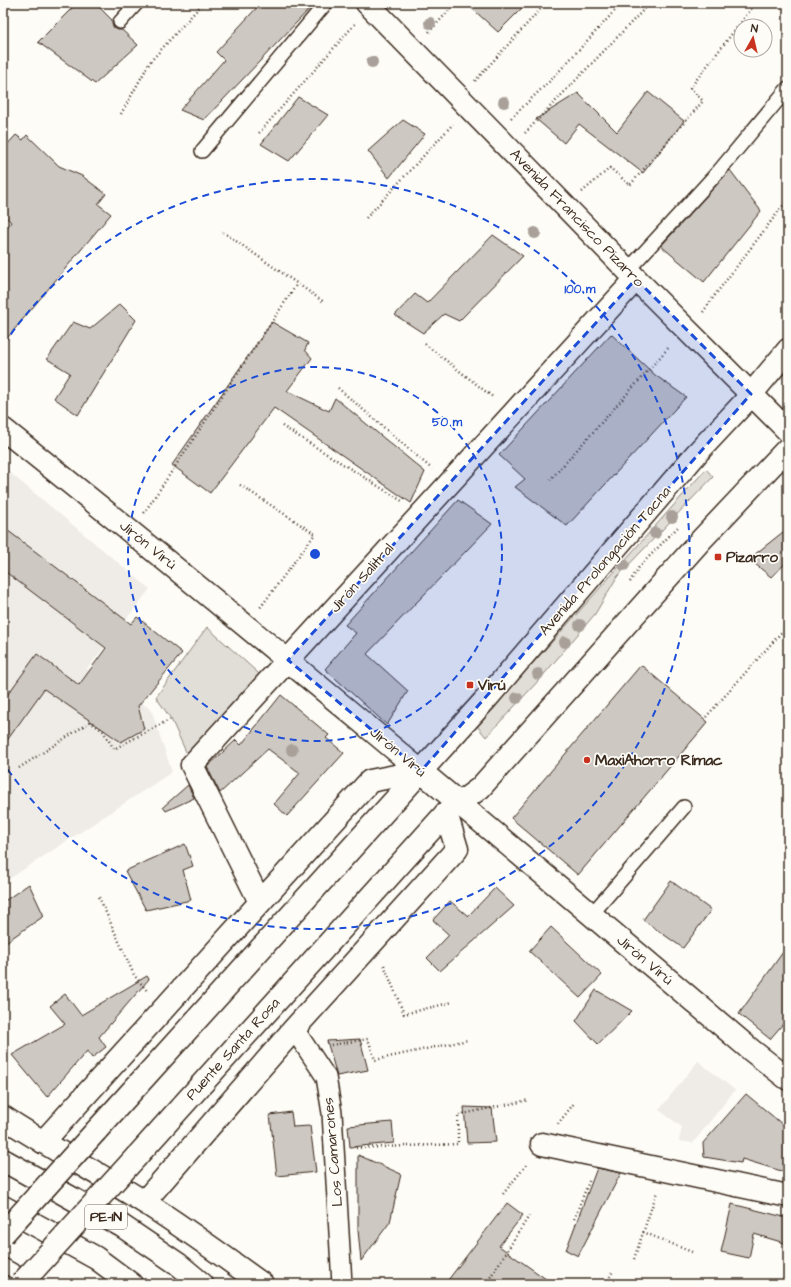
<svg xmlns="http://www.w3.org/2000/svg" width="791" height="1287" viewBox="0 0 791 1287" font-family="'Architects Daughter',sans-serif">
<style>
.built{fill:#efece7}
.green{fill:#e1ded7;stroke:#8e847a}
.building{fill:#cdc8c2;stroke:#3b2a1e}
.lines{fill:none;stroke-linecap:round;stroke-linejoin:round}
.service-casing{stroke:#3b2a1e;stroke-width:16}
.pedestrian-casing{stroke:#3b2a1e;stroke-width:22}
.minor-casing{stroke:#3b2a1e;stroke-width:25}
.secondary-casing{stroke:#3b2a1e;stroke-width:25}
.motorway-casing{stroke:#3b2a1e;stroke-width:25}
.path{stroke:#3b2a1e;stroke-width:2.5;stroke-dasharray:1 3;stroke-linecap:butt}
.service{stroke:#fdfcf7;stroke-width:13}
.pedestrian{stroke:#fdfcf7;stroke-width:19}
.minor{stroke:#fdfcf7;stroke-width:22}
.secondary{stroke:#fdfcf7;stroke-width:22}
.motorway{stroke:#fdfcf7;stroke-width:22}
.secondary-bridge-casing{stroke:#3b2a1e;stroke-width:25;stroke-linecap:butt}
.secondary-bridge{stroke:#fdfcf7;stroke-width:22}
.tree{fill:#a9a199}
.marked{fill:#1d4ed8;fill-opacity:0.2;stroke:#1d4ed8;stroke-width:3;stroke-dasharray:8 5;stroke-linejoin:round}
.ring{fill:none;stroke:#1d4ed8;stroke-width:2;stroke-dasharray:7 5}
.poi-dot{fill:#c8321e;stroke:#fdfcf7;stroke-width:1.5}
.labels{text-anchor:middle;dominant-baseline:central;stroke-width:3.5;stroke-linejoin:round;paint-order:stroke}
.shield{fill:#fdfcf7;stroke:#75695f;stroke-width:1}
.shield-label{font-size:14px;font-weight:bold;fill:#3b2a1e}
.street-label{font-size:15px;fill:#3b2a1e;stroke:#fdfcf7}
.poi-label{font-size:15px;font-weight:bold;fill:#3b2a1e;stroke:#fdfcf7;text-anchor:start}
.centre{fill:#1d4ed8;stroke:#fdfcf7;stroke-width:2}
.ring-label{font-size:12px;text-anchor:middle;font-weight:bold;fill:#1d4ed8;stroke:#fdfcf7;stroke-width:3.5;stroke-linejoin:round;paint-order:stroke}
</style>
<rect width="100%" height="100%" fill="#fdfcf7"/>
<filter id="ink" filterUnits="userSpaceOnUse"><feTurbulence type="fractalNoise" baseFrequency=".025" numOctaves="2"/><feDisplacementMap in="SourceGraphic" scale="8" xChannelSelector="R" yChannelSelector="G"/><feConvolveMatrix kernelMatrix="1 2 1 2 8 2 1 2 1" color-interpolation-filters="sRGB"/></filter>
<g filter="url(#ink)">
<g class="built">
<path d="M3,467L150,589L87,669L151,709L172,772L3,883Z"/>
<path d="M698,1061L735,1090L693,1143L679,1141L682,1127L659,1110Z"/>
</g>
<g class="green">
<path d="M706,469L713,477L617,577L595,614L540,679L486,737L477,726Z"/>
<path d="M207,627L268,682L192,765L171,719L156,697Z"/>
</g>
<g class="building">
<path d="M77,3H95L112,20V24L114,28L118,30H122L138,45L95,84L38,42Z"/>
<path d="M261,3H315L204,120L180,110L224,60L216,52Z"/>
<path d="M466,3H527L498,32Z"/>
<path d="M648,92L684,121L643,173L579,124L564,143L536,119L578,93L617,132Z"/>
<path d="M298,97L328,115L289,161L261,144Z"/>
<path d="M403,120L425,134L389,178L368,151Z"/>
<path d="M16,135L23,140L27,135L59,166L82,176L106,194L98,204L111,214L3,343V233L11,222L3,214V149Z"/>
<path d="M730,170L761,211L704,282L661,246Z"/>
<path d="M493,235L523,256L459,321L444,314L423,333L395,315L415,294L427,303Z"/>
<path d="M120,304L136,320L78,415L54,398L70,373L47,359L73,322L90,329Z"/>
<path d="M272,322L308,343L305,350L312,358L287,391L329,411L335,398L425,472L411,503L274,408L210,493L172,465Z"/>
<path d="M611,334L655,375L686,397L567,526L515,487L525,479L499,455Z"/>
<path d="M458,500L492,524L367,654L408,691L387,725L325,669L356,633L345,625Z"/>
<path d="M3,527L131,624L137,617L182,653L138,706L144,729L121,742L44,689L3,746V701L37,654L79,685L106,648L3,570Z"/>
<path d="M788,528V561L771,577L749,559Z"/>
<path d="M641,665L708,722L578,875L511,818Z"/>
<path d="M281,695L329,735L326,738L344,753L287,816L274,804L300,773L268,749L220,793L207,767L236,740L241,745Z"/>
<path d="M188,785L194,798L166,811L163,807Z"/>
<path d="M185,844L193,866L183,870L191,900L146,910L125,871Z"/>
<path d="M671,881L711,910L683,948L643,920Z"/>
<path d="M29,884L44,916L3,944V902Z"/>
<path d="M495,888L514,906L440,971L427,958L449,935L433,920L450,901L468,916Z"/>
<path d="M551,927L602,975L580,998L529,951Z"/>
<path d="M788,945V1018L770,1039L739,1014Z"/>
<path d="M147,976L149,979L99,1037L106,1047L92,1058L87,1051L47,1097L12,1055L65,1024L50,1006L65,994L81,1015Z"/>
<path d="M596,990L632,1011L598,1044L576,1021Z"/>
<path d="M360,1039L368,1070L337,1076L327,1041Z"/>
<path d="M746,1094L788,1129V1173L742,1159L741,1163L704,1157L703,1143Z"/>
<path d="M464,1107L492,1108L496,1142L467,1143Z"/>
<path d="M291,1112L293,1127L310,1126L316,1172L277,1176L270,1115Z"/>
<path d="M392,1122L394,1143L350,1147L348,1126Z"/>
<path d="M358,1155L401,1174L390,1222L361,1261L358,1230Z"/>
<path d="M597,1168L621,1173L578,1256L566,1250Z"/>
<path d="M507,1203L523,1215L499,1246L553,1284H445Z"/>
<path d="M732,1204L788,1218V1244L754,1234L749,1258L721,1252Z"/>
</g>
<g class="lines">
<g class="service-casing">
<g id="service">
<path d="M120,22L137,3"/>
<path d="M202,151L326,3"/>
<path d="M628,270L719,171L788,88"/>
<path d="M591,915L684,807"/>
<path d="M3,1265L31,1281"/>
</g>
</g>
<g class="pedestrian-casing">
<path id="pedestrian" d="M294,1029L326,1077L332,1113L342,1284"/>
</g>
<g class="minor-casing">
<g id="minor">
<path d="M260,902L192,765L636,279"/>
<path d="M542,1144L788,1196"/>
</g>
</g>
<g class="secondary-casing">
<g id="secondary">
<path d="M367,3L636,279L788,431"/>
<path d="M3,429C256,631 504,840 751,1050L788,1079"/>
<path d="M96,1131L487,698L697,453L743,404L788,350"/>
<path d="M43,1142L370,781L421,771"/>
<path d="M137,1156L446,813L480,788L702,539L788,448"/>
<path d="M144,1202L294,1029L457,849L446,813"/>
</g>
</g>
<g class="motorway-casing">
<g id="motorway">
<path d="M3,1117C49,1147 98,1173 144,1202C185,1228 223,1256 262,1284"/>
<path d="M3,1160L122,1226L178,1264L202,1284"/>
<path d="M3,1207L96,1258L131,1284"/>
</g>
</g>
<g class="path">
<path d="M429,32L456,3"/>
<path d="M475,81L546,3"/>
<path d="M121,114L150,62L203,3"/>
<path d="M511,118L551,80L622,3"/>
<path d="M259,133L355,24"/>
<path d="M525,133L650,3"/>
<path d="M582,192L610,168L630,185L703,101L690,88L756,3"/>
<path d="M366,218L453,124"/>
<path d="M223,232L324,302"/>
<path d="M703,312L715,295L788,199"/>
<path d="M425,344L494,398"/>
<path d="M338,388L432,469"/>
<path d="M282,426L402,501"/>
<path d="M550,480L670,346"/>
<path d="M240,485L315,534L260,608"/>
<path d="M144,513L297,284"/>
<path d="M630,582L639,567L679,526"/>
<path d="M706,717L788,625"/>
<path d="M19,768L90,722L103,731L114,749L171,719"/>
<path d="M99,897L134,975L148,992"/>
<path d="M384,965L404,1014L453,1002"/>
<path d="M331,1045L368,1039L375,1060L468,1040"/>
<path d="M558,1124L575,1102"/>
<path d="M356,1148L458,1144V1115L529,1100"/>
<path d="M503,1194L528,1163"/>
<path d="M574,1219L590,1179"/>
<path d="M643,1232L692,1252"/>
<path d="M634,1259L657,1192"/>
<path d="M486,1284L529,1216"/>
<path d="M606,1284L613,1271"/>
</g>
<use href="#service" class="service"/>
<use href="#pedestrian" class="pedestrian"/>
<use href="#minor" class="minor"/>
<use href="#secondary" class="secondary"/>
<use href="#motorway" class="motorway"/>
<g class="secondary-bridge-casing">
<g id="secondary-bridge">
<path d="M3,1234L96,1131"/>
<path d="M21,1284L137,1156"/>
</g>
</g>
<use href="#secondary-bridge" class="secondary-bridge"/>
</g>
<g class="tree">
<circle cx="430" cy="23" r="6"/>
<circle cx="372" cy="62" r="6"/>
<circle cx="504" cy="102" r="6"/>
<circle cx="535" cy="233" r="6"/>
<circle cx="672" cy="517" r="6"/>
<circle cx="655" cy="533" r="6"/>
<circle cx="624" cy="565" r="6"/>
<circle cx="580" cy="625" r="6"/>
<circle cx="565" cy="642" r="6"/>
<circle cx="538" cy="674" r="6"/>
<circle cx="517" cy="698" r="6"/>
<circle cx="292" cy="750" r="6"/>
</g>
</g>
<path class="marked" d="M636,279L751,394L421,771L288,660Z"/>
<g class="ring">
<circle cx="315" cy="554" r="187"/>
<path d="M4 344A375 375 0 1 1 4 764"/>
</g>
<g class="poi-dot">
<rect x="714" y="553" width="8" height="8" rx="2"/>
<rect x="466" y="681" width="8" height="8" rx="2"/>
<circle cx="587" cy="760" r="4"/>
</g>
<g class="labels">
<rect class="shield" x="85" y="1205" width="42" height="24" rx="3"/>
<g class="shield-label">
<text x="106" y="1217">PE-1N</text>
</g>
<g class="street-label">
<text transform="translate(577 218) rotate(46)">Avenida Francisco Pizarro</text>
<text transform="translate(148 545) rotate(39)">Jirón Virú</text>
<text transform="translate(605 561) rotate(-49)">Avenida Prolongación Tacna</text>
<text transform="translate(362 578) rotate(-48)">Jirón Salitral</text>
<text transform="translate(398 752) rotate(40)">Jirón Virú</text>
<text transform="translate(645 960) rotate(40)">Jirón Virú</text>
<text transform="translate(233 1049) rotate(-48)">Puente Santa Rosa</text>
<text transform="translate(333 1152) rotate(-95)">Los Camarones</text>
</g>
<g class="poi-label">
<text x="726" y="557">Pizarro</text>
<text x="478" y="685">Virú</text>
<text x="595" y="760">MaxiAhorro Rímac</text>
</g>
</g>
<circle cx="315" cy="554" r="6" class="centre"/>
<g class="ring-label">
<text x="580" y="293">100 m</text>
<text x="447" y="426">50 m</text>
</g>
<rect width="791" height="1287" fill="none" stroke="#fdfcf7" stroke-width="16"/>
<rect x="8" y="8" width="775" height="1271" fill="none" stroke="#3b2a1e" stroke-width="1.5" filter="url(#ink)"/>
<g transform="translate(753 38) rotate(8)"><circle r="19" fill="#fdfcf7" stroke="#afa8a0"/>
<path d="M0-3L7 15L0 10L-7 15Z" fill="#c8321e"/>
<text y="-6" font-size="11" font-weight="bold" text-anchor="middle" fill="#3b2a1e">N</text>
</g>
</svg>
